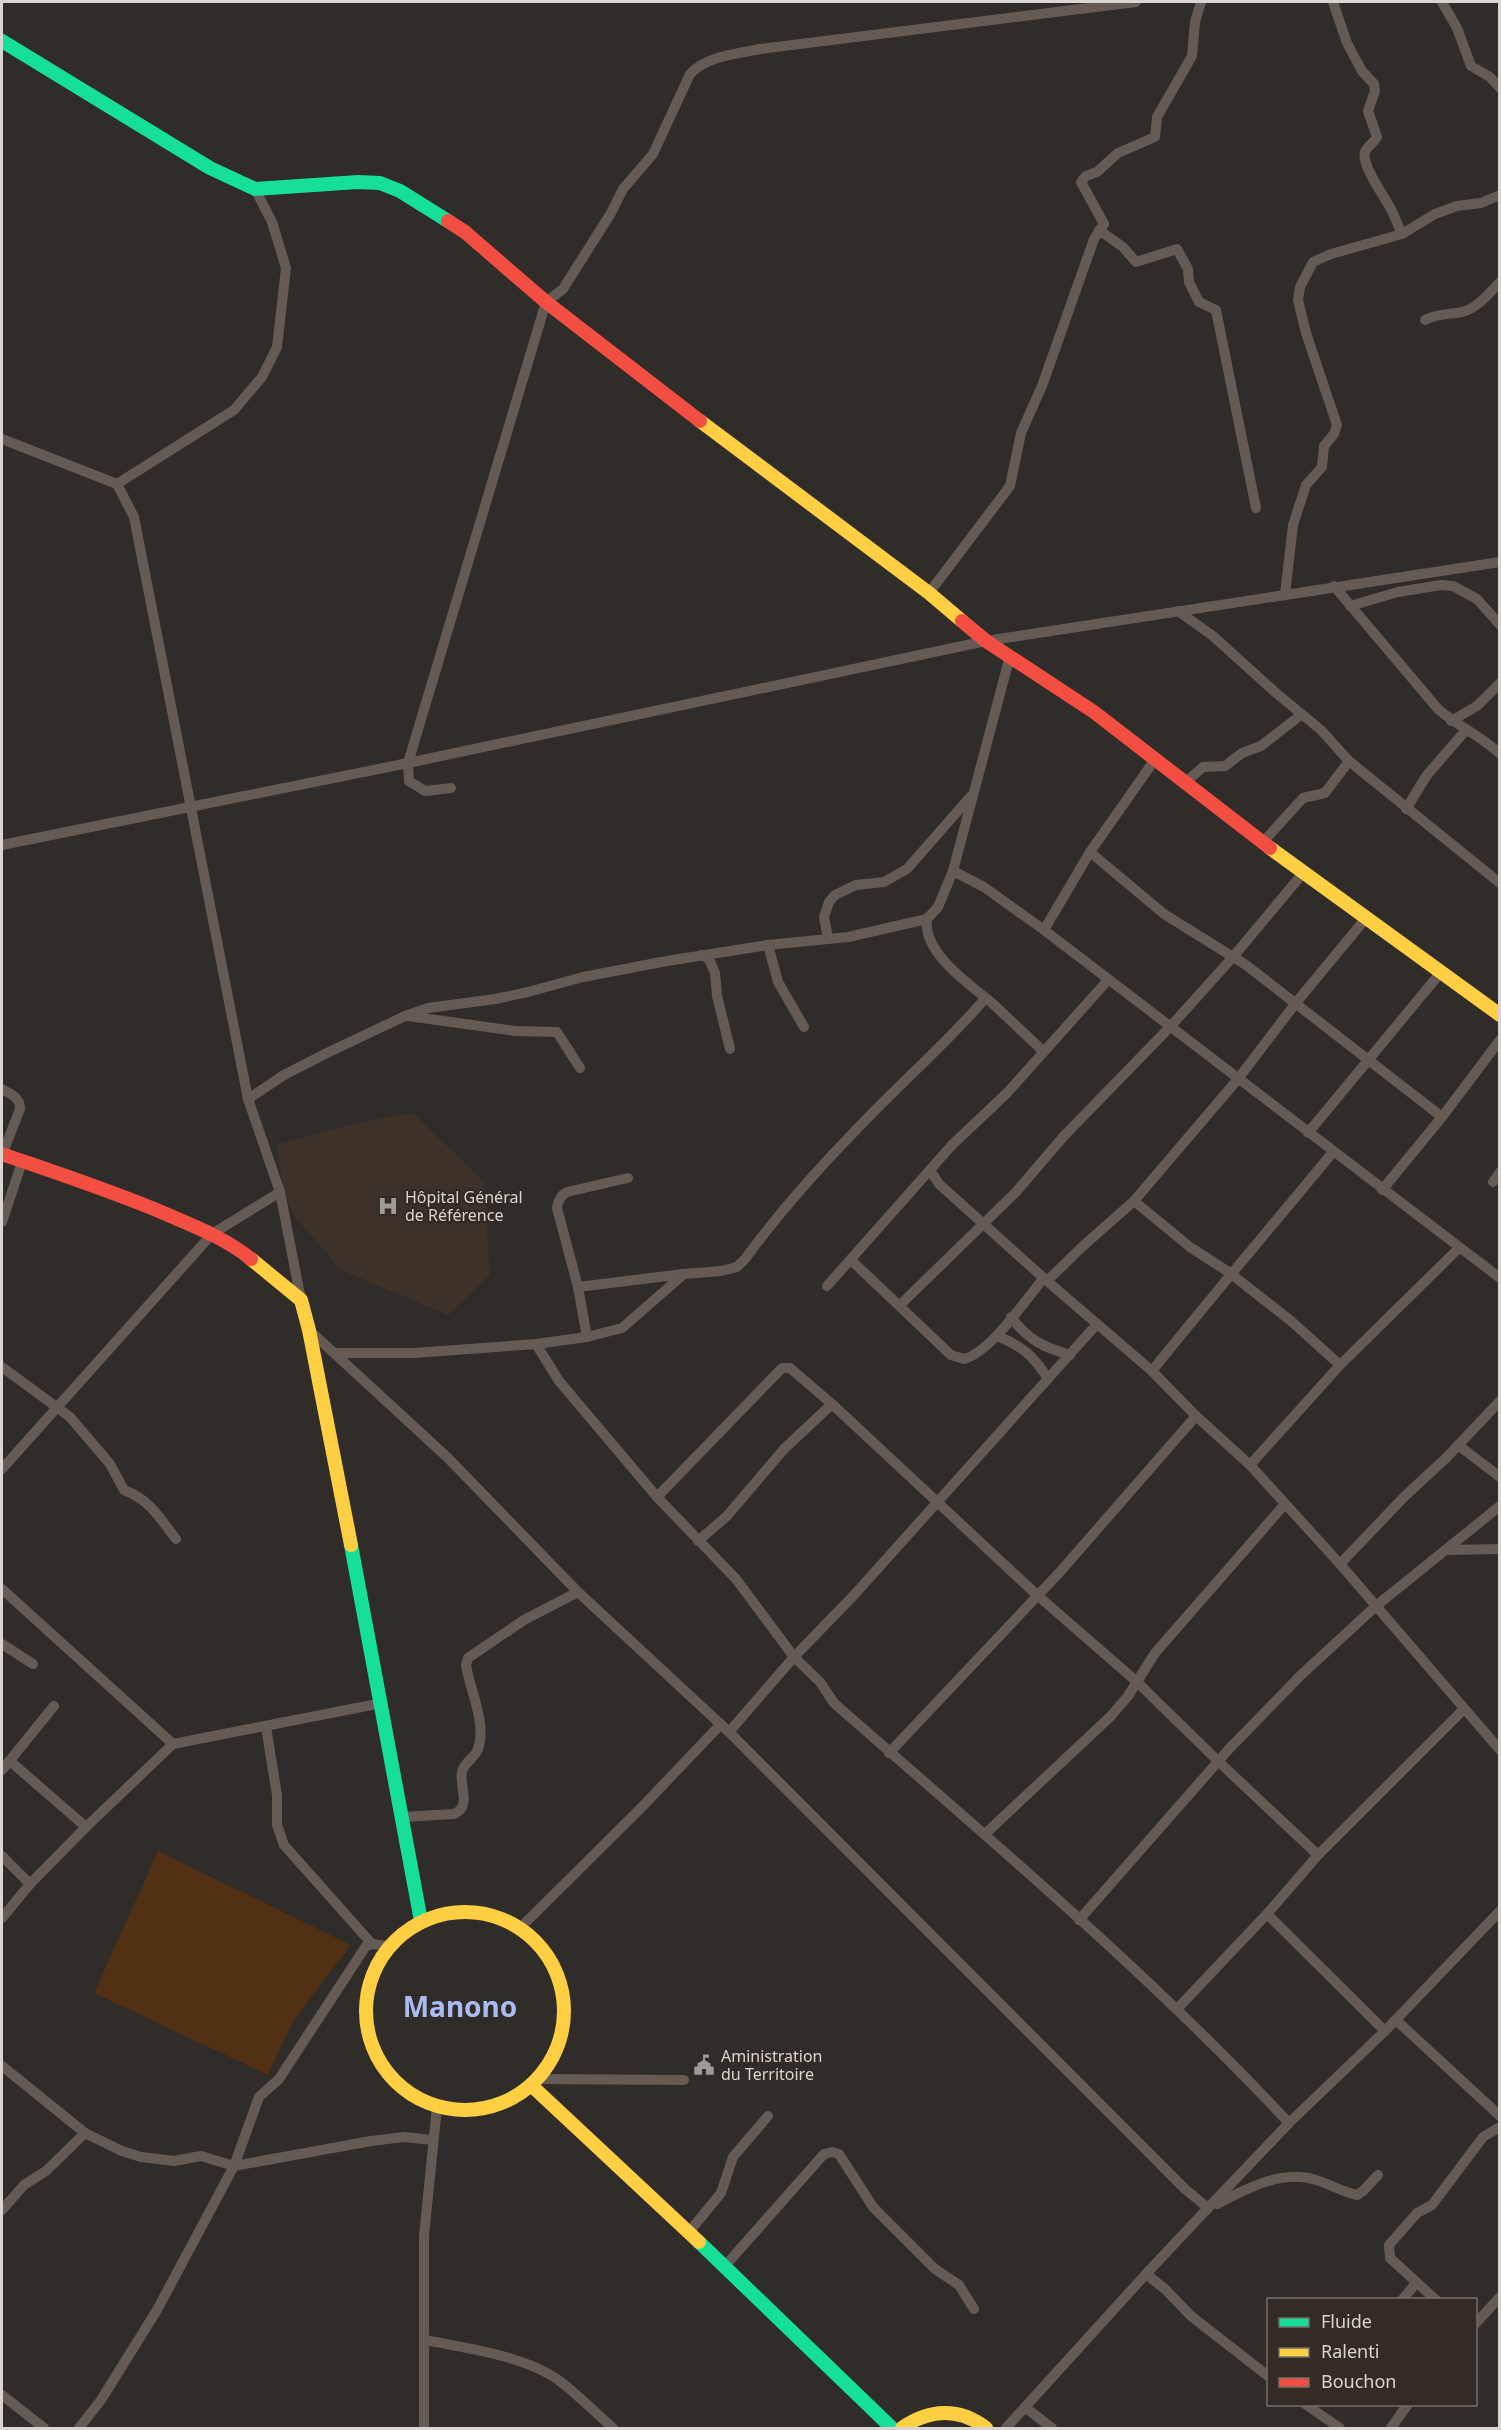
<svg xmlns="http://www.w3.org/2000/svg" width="1501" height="2430" viewBox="0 0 1501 2430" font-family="'Noto Sans',sans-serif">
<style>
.built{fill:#3d322a}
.green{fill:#523013}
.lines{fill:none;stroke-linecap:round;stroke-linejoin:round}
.street{stroke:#645b55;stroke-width:10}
.fast{stroke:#16e098;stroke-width:14}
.slow{stroke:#ffcf43;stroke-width:14}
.jam{stroke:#f24e42;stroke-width:14}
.labels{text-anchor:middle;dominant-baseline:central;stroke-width:5;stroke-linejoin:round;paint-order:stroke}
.poi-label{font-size:16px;fill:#d9d5d1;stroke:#322b26;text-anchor:start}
.town-label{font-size:28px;font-weight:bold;fill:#a8bdf3;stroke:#322b26}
</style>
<rect width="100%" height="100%" fill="#2f2c29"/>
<path class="built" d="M413,1113L484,1182L490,1275L448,1315L341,1270L295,1217L285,1196L276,1145L352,1124Z"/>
<path class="green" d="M158,1851L351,1945L293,2021L268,2075L94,1993Z"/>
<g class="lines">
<g class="street">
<path d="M1333,2L1347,43L1362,71L1374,84L1375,91L1368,111L1377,137C1374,143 1367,146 1365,152C1361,164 1382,193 1388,204C1394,213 1397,224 1402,234"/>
<path d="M1442,2L1457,28L1471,66L1490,77L1500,88"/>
<path d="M255,189L272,222L286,268L277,347L262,377L234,410L117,484L134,517L248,1099L280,1192L301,1300"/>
<path d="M1099,230L1123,247L1136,262L1177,249L1188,269L1189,282L1199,302L1216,310L1256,508"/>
<path d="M1425,320C1438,313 1448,315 1462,312C1476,309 1490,293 1500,282"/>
<path d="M2,439L117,484"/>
<path d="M1334,586L1438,709C1457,726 1482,736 1500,754"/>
<path d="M929,593L1010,486L1021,433L1042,386L1094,239L1104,224L1081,182L1086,176L1097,172L1118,153L1155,137L1157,117L1192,56L1195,22L1201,2"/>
<path d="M1285,594L1293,525L1306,485L1322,467L1324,446L1334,434L1337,425L1306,333L1298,300L1300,287L1313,262L1331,254L1402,234L1435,214L1457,206L1481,203L1500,195"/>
<path d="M1350,606L1398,592L1441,585L1453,586L1477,599L1500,625"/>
<path d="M1178,611L1213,636L1276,693L1321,730L1349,761L1500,883"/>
<path d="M1451,721L1477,706L1500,683"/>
<path d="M1187,781L1203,767L1225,766L1242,753L1261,746L1302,714"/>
<path d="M451,788L425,791L409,781L408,763L546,302L563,289L611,213L623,189L653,154L690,74C707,56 736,54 760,49L1136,2"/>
<path d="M1406,809L1427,775L1466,730"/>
<path d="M1263,842L1303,798L1325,793L1349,761"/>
<path d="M2,845L408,763L986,641L1500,562"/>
<path d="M1090,852L1164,914L1246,965L1442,1117"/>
<path d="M953,871L984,887L1044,930L1500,1278"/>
<path d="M927,919C922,952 969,984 992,1003C1009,1019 1026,1035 1043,1051"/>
<path d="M1044,930L1090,852L1156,758"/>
<path d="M828,938L824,917L829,902L835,895L856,885L884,882L907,869L971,796"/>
<path d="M768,945L778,982L804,1027"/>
<path d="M701,955L709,959L715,973L717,996L730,1049"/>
<path d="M408,1016L515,1031L557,1032L580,1068"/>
<path d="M2,1089C11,1094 20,1097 20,1109L2,1155"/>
<path d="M248,1099L284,1075L327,1053L405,1016L428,1008L495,999L528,992L583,977L667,961L768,945L848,937L927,919L938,907L953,871L1010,656"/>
<path d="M1308,1133L1441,972"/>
<path d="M930,1170L939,1184L1047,1281L1152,1371L1196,1416L1250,1465L1340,1564L1500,1750"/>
<path d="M1493,1182L1500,1172"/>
<path d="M1382,1190L1442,1117L1500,1040"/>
<path d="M1134,1201L1190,1247L1230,1273L1291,1321L1340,1365"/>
<path d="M2,1222L22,1162"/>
<path d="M851,1260L951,1355L964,1359C991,1352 1025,1300 1044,1278"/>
<path d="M1047,1281L1083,1246L1134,1201L1238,1079L1295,1004L1366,918"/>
<path d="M827,1286L952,1145L1007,1093L1108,980"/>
<path d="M578,1287L557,1208C558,1201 561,1195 567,1192L628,1178"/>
<path d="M900,1305L1016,1192L1063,1137L1170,1027L1233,957L1303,873"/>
<path d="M1011,1317C1028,1340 1043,1347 1070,1355"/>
<path d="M309,1330L448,1458L578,1592L729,1732L1185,2189L1208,2208L1146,2274L1165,2289L1191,2316L1268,2376"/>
<path d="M997,1336C1022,1346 1034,1356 1048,1379"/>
<path d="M587,1337L578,1287L683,1274"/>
<path d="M536,1344L559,1381L657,1497L736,1579L794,1657L820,1682L834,1703C989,1839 1148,1972 1289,2123"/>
<path d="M336,1353H414L536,1344L587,1337L622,1328L684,1274L721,1271L737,1267L745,1259C778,1214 816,1171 855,1131C897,1086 943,1047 983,1001L986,1000"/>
<path d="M2,1367L70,1417L110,1464L124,1490C150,1500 159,1517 176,1539"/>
<path d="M1152,1371C1211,1297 1273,1225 1333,1152"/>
<path d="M1458,1445L1500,1477"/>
<path d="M1250,1465L1340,1365L1458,1249"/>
<path d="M2,1469L212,1234L280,1192"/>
<path d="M657,1497L782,1368H790L832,1404L1037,1595L1136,1681L1219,1762L1318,1855"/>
<path d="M698,1541L727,1516L784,1449L832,1404"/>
<path d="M1447,1550L1500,1549"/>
<path d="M1340,1564L1404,1497L1446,1458L1500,1401"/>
<path d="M2,1589L173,1744"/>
<path d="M2,1644L33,1664"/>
<path d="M266,1727L277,1795V1825L284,1845L372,1944"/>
<path d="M729,1732L794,1657L855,1594L1097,1324"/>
<path d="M889,1753L1059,1573L1196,1416"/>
<path d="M10,1761L86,1827"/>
<path d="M2,1770L54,1706"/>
<path d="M403,1817L454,1814C472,1806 459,1787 462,1772C464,1762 475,1758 478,1749C487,1723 470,1691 466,1665L468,1658L524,1620L578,1592"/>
<path d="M985,1834L1111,1716L1128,1696L1155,1653L1285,1504"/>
<path d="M2,1856L30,1884"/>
<path d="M1267,1914L1385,2031"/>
<path d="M2,1918L30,1884L86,1827L173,1744L382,1703"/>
<path d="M1079,1920L1229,1749L1301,1675L1376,1606L1500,1506"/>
<path d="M520,1928L641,1808L721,1724"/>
<path d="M1177,2009L1267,1914L1318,1855L1464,1709"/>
<path d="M1396,2020L1500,2116"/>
<path d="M2,2066L85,2133L122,2151L141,2157L174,2161L201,2156L234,2166L371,2141L404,2137L433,2140"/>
<path d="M539,2079L684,2080"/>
<path d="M1217,2204C1246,2189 1282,2169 1316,2180C1330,2184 1342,2192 1357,2195L1363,2191L1378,2175"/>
<path d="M1208,2208L1289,2123L1385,2031L1500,1911"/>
<path d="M2,2210L24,2185L46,2171L85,2133"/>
<path d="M689,2232L721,2193L733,2157L768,2116"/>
<path d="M725,2266L824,2154L832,2152L839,2154L873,2207L935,2269L959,2285L974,2309"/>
<path d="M1402,2300L1416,2283"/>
<path d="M1436,2300L1390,2258L1389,2245L1417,2213L1432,2205L1483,2137L1498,2128"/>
<path d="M1476,2323L1500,2297"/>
<path d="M425,2340C466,2348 527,2356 561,2382C579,2396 596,2413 613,2428"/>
<path d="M2,2395L44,2428"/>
<path d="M1305,2404L1340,2428"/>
<path d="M1026,2408L1052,2428"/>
<path d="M79,2428L101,2400L157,2310L234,2166L259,2097L279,2079L366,1946L372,1944L388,1946"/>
<path d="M424,2428V2236L437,2107"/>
<path d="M1006,2428L1146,2274"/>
<path d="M1391,2428L1408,2404"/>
</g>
<g class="fast">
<path d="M2,41L210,168L255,189L358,182L380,183L400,191L448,221"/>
<path d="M351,1545L421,1921"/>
<path d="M699,2242L892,2428"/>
</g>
<g class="slow">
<path d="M700,421L929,593L962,621"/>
<path d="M1270,848L1500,1015"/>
<path d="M251,1259L301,1300L309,1330L351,1545"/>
<circle cx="465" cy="2011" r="99"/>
<path d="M532,2086L699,2242"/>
<path d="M902,2428C929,2409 959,2407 986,2428"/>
</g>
<g class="jam">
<path d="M448,221L465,232L546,302L700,421"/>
<path d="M962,621L986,641L1094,712L1270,848"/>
<path d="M2,1154C57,1173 112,1191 166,1214C196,1227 225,1238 251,1259"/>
</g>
</g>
<defs>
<g id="hospital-bare" transform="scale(1.62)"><path d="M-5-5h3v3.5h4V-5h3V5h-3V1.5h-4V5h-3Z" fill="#9e9a96" stroke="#322b26" stroke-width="2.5" paint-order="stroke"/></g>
<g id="civic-bare" transform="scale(1.62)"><path d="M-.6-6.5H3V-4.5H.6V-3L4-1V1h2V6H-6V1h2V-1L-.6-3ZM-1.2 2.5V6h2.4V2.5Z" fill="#9e9a96" stroke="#322b26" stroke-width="2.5" paint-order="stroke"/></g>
</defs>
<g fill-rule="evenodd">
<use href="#hospital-bare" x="388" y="1206"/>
<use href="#civic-bare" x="704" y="2065"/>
</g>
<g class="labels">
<g class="poi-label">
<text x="405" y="1197">Hôpital Général<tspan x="405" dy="18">de Référence</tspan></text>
<text x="721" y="2056">Aministration<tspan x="721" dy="18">du Territoire</tspan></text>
</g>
<g class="town-label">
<text x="460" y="2006">Manono</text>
</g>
</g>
<rect width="1501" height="2430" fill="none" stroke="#d9d5d1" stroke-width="6"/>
<rect x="1267" y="2298" width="210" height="108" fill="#322b26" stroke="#756f6a" stroke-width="1.5"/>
<rect x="1279" y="2318" width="30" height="9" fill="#16e098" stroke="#756f6a" stroke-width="1.5"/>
<text x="1321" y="2328" font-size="18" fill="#d9d5d1">Fluide</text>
<rect x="1279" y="2348" width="30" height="9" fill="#ffcf43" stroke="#756f6a" stroke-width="1.5"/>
<text x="1321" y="2358" font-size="18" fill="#d9d5d1">Ralenti</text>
<rect x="1279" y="2378" width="30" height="9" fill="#f24e42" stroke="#756f6a" stroke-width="1.5"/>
<text x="1321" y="2388" font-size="18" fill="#d9d5d1">Bouchon</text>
</svg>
